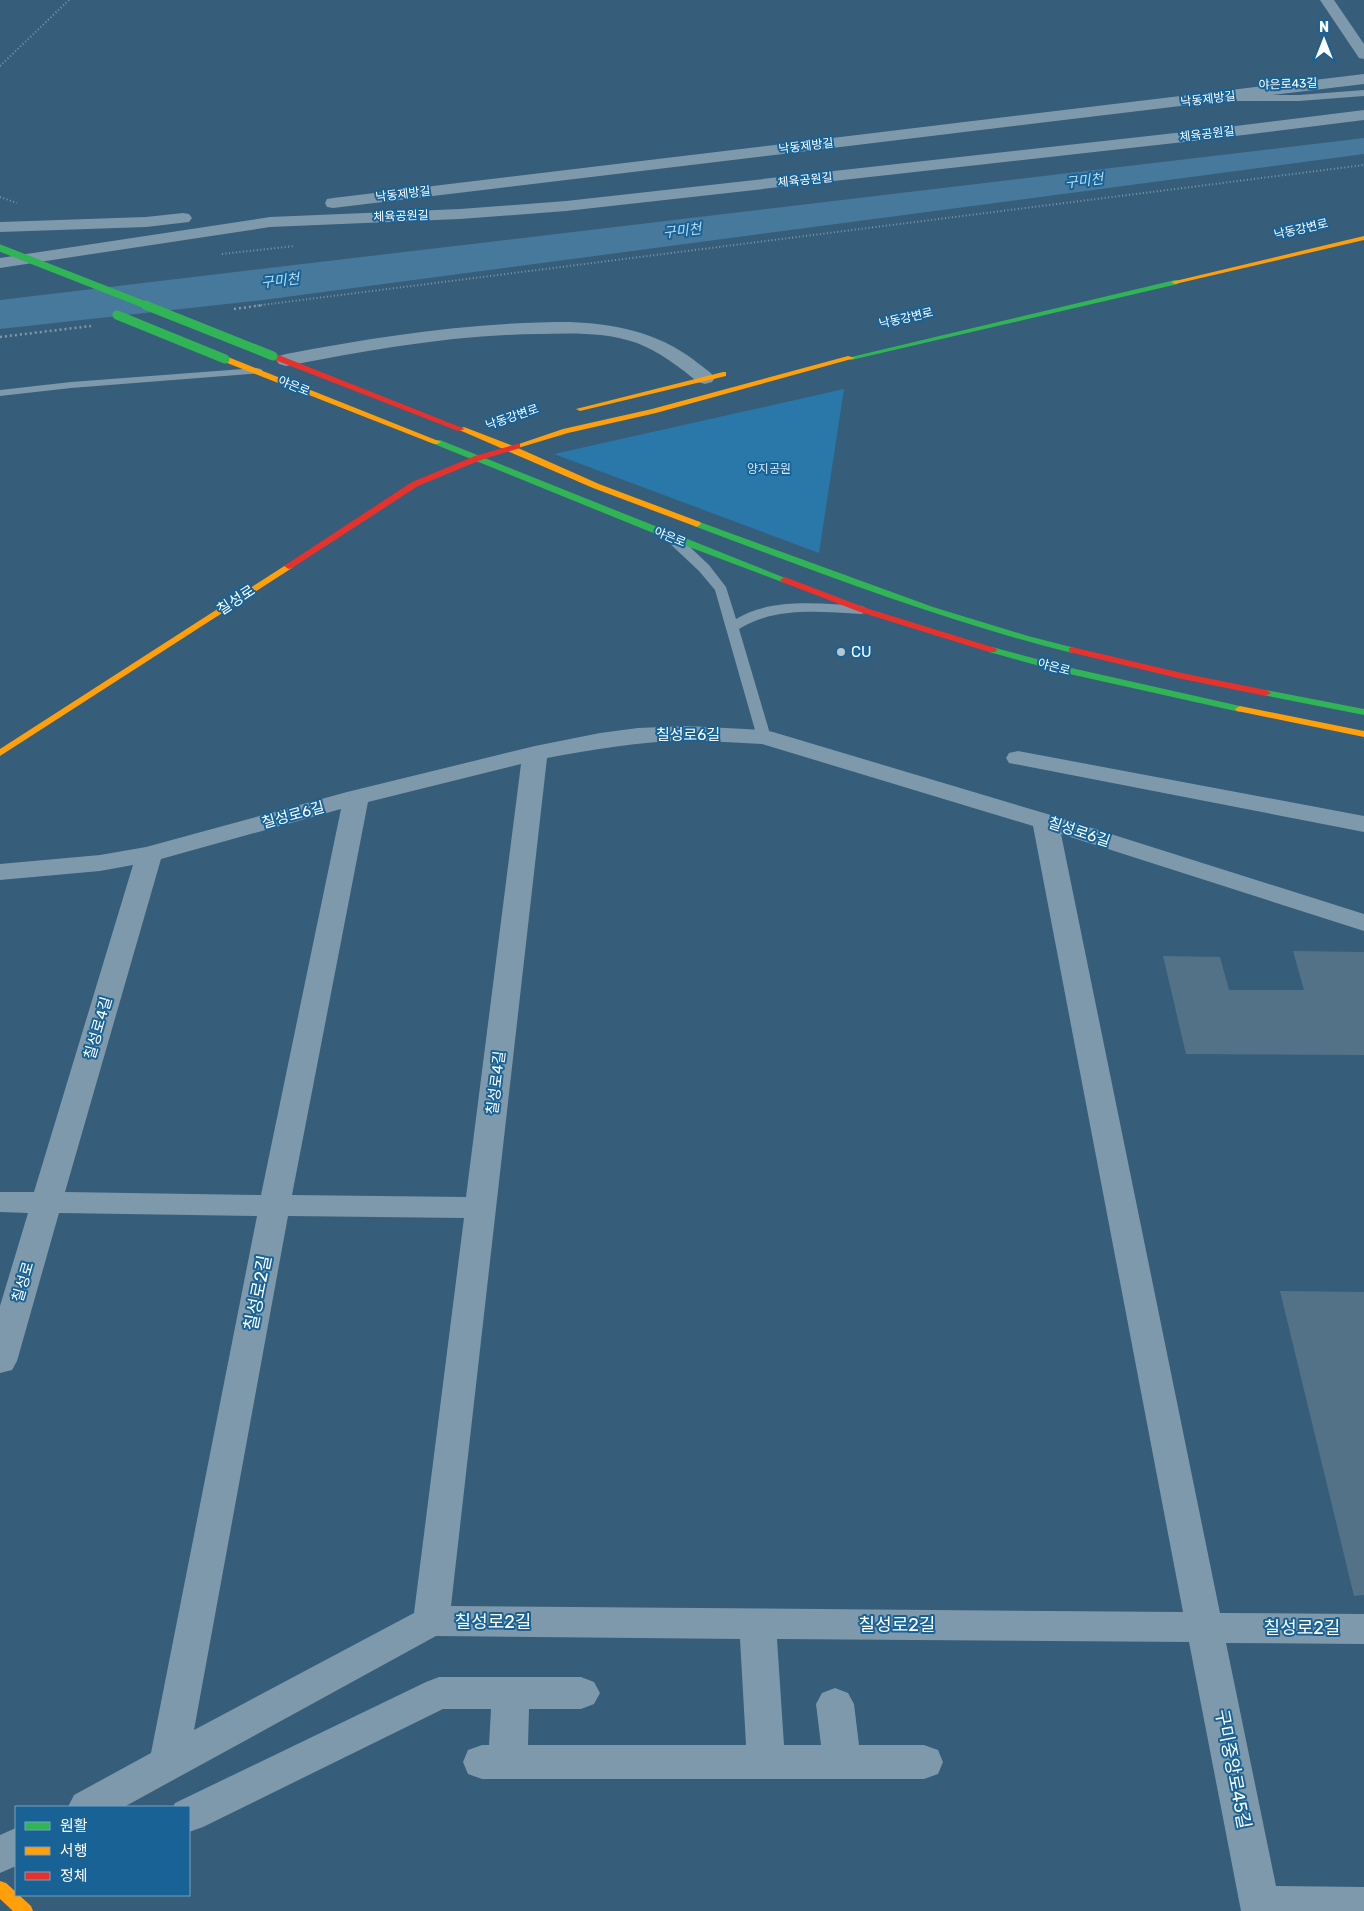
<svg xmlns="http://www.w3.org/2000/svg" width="1364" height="1911" viewBox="0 0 1364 1911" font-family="Rubik,'Noto Sans KR',sans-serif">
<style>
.green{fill:#2a78aa}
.water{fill:#47799c}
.building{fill:#537288}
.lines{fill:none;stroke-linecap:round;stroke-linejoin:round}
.path-far1{stroke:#7e99ab;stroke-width:2;stroke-dasharray:1 2.5;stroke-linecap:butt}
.path{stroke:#7e99ab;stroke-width:2.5;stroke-dasharray:2 3;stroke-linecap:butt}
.lane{fill:#7e99ab;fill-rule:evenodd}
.street{fill:#7e99ab;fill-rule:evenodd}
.fast{fill:#30b455;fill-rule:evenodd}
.slow{fill:#ff9f0a;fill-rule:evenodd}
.jam{fill:#e5322d;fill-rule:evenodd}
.fast-bridge-far1{stroke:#30b455;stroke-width:7}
.fast-bridge{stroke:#30b455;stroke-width:9}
.poi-dot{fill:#b9c6d0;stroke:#196296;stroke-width:2}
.labels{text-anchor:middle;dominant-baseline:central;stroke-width:4;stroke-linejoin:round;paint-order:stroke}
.far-street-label{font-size:12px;fill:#fff;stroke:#196296}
.far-park-label{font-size:12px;fill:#d2ebfb;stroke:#196296}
.far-water-label{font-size:14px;font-style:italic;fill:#b8def7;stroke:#196296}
.street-label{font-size:15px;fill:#fff;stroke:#196296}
.poi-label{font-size:15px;fill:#fff;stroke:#196296;text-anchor:start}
.near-street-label{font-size:18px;fill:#fff;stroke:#196296}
</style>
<rect width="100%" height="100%" fill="#365d79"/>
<path class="green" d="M844,389L819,553L554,454Z"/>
<path class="water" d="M1364,138V154L263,300L0,329V300Z"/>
<g class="building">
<path d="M1293,951L1364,952V1055L1186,1054L1163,956L1220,957L1229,990H1304Z"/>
<path d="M1280,1291L1364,1292V1595L1354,1596Z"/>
</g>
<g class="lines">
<g class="path-far1">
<path d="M0,66L69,0"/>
<path d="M0,197L17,203"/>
<path d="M222,254L295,246"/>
<path d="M254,306L1364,165"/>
</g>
<g class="path">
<path d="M234,309L264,305"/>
<path d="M0,337L91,326"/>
</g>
<g class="lane">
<path d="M1364,90V96L1299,101H1224L1219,98L1224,95H1299Z"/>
<path d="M257,368L261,369L263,371L261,373L71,388L0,396V390L71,382Z"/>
<path d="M671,533L676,534L709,565L726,587L736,619C772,597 822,604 862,606L869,610L862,614C820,612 776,606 739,629L771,737L769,740H759L757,737L715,590L699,571L666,540L665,537Z"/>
</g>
<g class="street">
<path d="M1320,0H1334L1364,44V59L1359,58Z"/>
<path d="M1364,74V84L333,208L327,207L325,203L327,199L333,198Z"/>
<path d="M1364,110V120L1211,139L566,211L460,219L270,227L0,268V258L270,217L460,209L566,201L1211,129Z"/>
<path d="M183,213L189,214L192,218L189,222L146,227L0,232V222L146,217Z"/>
<path d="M570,322C615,324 657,332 694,360C701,366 710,371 715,378L712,382L705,384L698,382C679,367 660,352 637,343C606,332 572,333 539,334C453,335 370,350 286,366L279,364L276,360L279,356L286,354C380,336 473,322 570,322Z"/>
<path d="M687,726L764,730L773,732L1054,816L1364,914V931L1061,834L1220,1613L1364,1614V1644L1226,1643L1276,1886L1364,1887V1911H1241L1189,1642L777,1639L784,1745H821L816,1704L822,1693L835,1688L848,1693L854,1704L859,1745H924L938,1750L943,1762L938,1774L924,1779H482L468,1774L463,1762L468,1750L482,1745H489L491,1709H443L203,1827L189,1832V1807H173L175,1803L426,1682L439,1677H581L594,1682L600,1693L594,1704L581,1709H529L528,1745H746L740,1639L436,1636L124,1807H68L74,1795L151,1753L257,1216L59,1213L17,1361L12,1370L0,1373V1306L28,1213L0,1212V1192H34L133,865L100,871L0,880V864L100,855L146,847L347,792L535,746L600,733L638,728ZM687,740L762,744L1033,826L1183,1612L451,1606L547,758C594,749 639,742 687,740ZM521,764L466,1197L292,1195L368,802ZM341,809L261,1195L65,1192L161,859ZM288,1216L464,1218L414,1613L194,1730Z"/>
<path d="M1018,751L1364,816V832L1009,763L1006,758L1009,753Z"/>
<path d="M16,1828V1866L0,1873V1835Z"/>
</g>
<g class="fast">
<path d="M1175,280H1178V284L851,360L847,358Z"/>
<path d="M434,440H440L790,580L785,583L782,582L668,539L434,444Z"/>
<path d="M697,521L933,607L1028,636L1075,648L1077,650L1072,653C943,621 819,573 694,526L693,524Z"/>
<path d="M992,647L1067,667L1240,706L1245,709L1240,712L1065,673L989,652V648Z"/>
<path d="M1266,690L1364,709V715L1263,695L1261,693Z"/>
</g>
<g class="slow">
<path d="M1364,236V240L1175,284L1171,282Z"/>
<path d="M848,356L855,358L656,413L568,433L518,448L599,484L700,522L701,524L697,527L593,488L457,429L464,427L513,446L563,429L652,409Z"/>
<path d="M222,357H228L441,442L437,444H434L222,361Z"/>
<path d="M723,372H726V376L580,411L576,409Z"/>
<path d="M289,563L294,566L292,568L0,756V749Z"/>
<path d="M1240,706L1364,731V737L1237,711L1235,709Z"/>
<path d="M0,1881L6,1883L16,1892V1895H19L31,1906L33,1911H13L0,1899Z"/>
</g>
<g class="jam">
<path d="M270,354H276L465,429L458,431L270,358Z"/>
<path d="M517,444H520V448L481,460L418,486L292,568L289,569L284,566L412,482L475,456Z"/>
<path d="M785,577L866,608L995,648L997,650L995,652H989L860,612L782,582L780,580Z"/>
<path d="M1072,647L1182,673L1266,690L1271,693L1266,696L1182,679L1069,652V648Z"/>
</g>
<path class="fast-bridge-far1" d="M0,248L148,306"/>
<g class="fast-bridge">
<path d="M145,305L273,356"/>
<path d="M117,315L225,359"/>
</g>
</g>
<circle class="poi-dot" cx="841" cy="652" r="5"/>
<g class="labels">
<g class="far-street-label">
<text transform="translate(1288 84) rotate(-2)">야은로43길</text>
<text transform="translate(1208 99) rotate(-7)">낙동제방길</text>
<text transform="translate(1207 134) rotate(-7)">체육공원길</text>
<text transform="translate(806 146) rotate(-7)">낙동제방길</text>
<text transform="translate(805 180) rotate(-6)">체육공원길</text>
<text transform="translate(403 194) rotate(-7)">낙동제방길</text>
<text transform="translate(401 216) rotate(-2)">체육공원길</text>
<text transform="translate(1301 229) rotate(-13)">낙동강변로</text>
<text transform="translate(906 318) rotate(-13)">낙동강변로</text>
<text transform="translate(294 386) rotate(22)">야은로</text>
<text transform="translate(512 417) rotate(-19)">낙동강변로</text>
<text transform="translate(670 537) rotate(22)">야은로</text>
<text transform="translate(1054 667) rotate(15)">야은로</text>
</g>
<g class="far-park-label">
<text x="769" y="469">양지공원</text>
</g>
<g class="far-water-label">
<text transform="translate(1084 181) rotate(-7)">구미천</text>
<text transform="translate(682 231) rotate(-7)">구미천</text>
<text transform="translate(280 281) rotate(-7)">구미천</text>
</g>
<g class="street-label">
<text transform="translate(236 600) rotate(-33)">칠성로</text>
<text x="688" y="735">칠성로6길</text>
<text transform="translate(293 815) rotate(-15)">칠성로6길</text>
<text transform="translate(1079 832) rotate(18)">칠성로6길</text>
<text transform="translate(98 1028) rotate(-74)">칠성로4길</text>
<text transform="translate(496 1083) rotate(-83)">칠성로4길</text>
<text transform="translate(23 1282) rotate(-74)">칠성로</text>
</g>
<g class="poi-label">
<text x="851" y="652">CU</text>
</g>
<g class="near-street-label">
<text transform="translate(258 1293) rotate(-79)">칠성로2길</text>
<text x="493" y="1622">칠성로2길</text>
<text x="897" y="1625">칠성로2길</text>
<text x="1302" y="1628">칠성로2길</text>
<text transform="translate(1233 1769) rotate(79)">구미중앙로45길</text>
</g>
</g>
<rect x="15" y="1806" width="175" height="90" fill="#196296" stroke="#75a1c0"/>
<rect x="25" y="1822" width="25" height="8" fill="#30b455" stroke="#75a1c0"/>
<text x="60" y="1831" font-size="15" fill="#ffffff">원활</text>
<rect x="25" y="1847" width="25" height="8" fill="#ff9f0a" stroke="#75a1c0"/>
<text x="60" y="1856" font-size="15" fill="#ffffff">서행</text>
<rect x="25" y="1872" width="25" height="8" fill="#e5322d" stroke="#75a1c0"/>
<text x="60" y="1881" font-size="15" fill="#ffffff">정체</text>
<g transform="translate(1324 40)" stroke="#196296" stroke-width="4" paint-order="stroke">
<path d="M0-4L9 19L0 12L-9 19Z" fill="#ffffff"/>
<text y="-8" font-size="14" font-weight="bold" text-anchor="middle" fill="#ffffff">N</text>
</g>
</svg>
